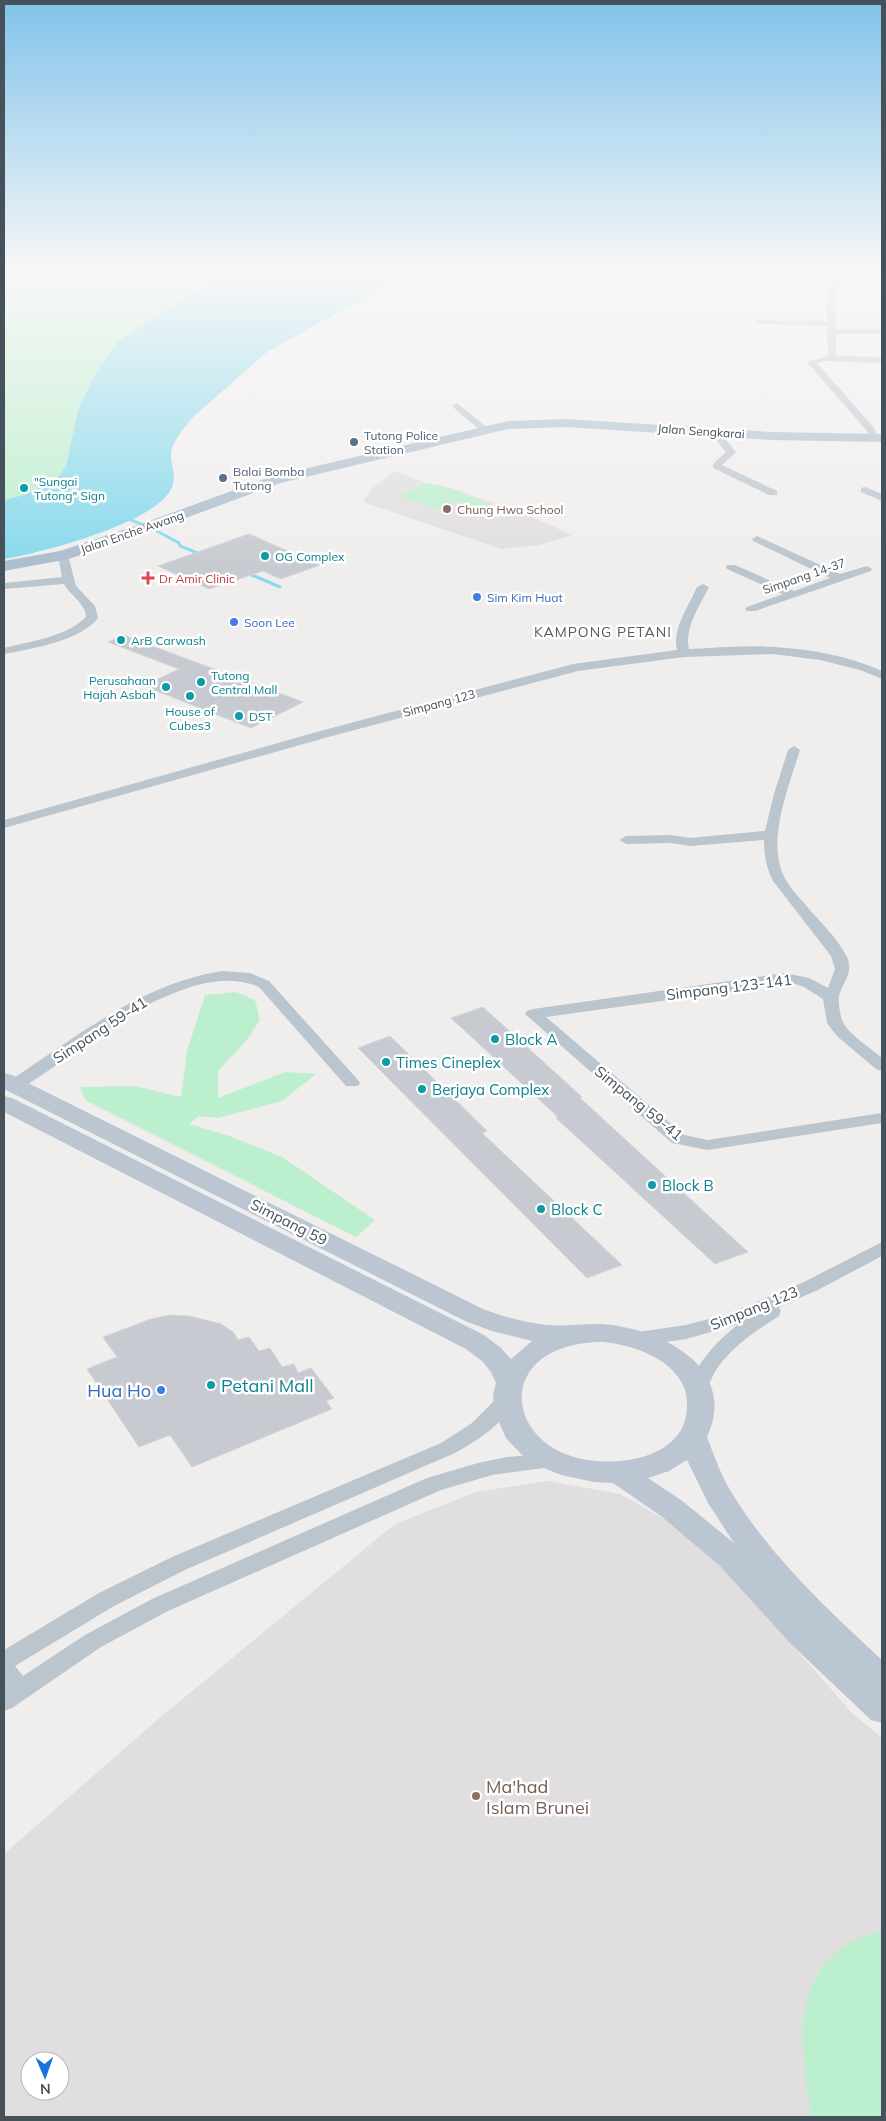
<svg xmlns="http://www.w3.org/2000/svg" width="886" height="2121" viewBox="0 0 886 2121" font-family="Mulish,sans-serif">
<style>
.commercial{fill:#fcf5e5}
.education{fill:#e1dedf;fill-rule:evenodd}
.green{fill:#bbefce}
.water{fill:#87d9ec}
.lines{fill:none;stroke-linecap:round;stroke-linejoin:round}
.stream{stroke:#87d9ec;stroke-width:3}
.building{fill:#c7cad0;stroke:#d1d4d9}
.street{fill:#bbc5cd;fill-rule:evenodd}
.secondary{fill:#bbc6d2;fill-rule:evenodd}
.primary{fill:#acbdcd;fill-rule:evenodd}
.service-dot{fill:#5c6f8a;stroke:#fff;stroke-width:2}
.culture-dot{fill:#0f9aa8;stroke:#fff;stroke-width:2}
.education-dot{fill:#8d6e63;stroke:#fff;stroke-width:2}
.health-dot{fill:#e0444e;stroke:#fff;stroke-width:2}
.shop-dot{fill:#3f7fe0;stroke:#fff;stroke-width:2}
.labels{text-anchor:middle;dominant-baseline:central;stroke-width:5;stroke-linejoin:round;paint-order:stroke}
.far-street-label{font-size:12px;fill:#45515b;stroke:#fff}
.far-service-label{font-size:12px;fill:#4e5e75;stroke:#fff;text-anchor:start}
.far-culture-label{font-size:12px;fill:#0d838f;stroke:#fff;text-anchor:start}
.far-education-label{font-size:12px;fill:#785e54;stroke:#fff;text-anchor:start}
.far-health-label{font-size:12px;fill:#be3a42;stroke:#fff;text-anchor:start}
.far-shop-label{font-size:12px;fill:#366cbe;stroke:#fff;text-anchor:start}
.far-neighbourhood-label{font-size:14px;letter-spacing:1px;fill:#5a5e62;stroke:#fff}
.street-label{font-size:15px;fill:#45515b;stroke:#fff}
.culture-label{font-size:15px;fill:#0d838f;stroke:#fff;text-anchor:start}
.near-culture-label{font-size:18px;fill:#0d838f;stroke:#fff;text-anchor:start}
.near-shop-label{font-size:18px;fill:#366cbe;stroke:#fff;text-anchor:end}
.near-education-label{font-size:18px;fill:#785e54;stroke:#fff;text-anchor:start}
</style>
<rect width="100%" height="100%" fill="#f0eded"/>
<path class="commercial" d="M698,271H851L746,286Z"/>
<g class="education">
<path d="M394,471L426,483L445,486L530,516L572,535L540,545L501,549L363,502L373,487Z"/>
<path d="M548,1481L620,1494L668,1521L715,1557L852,1713L882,1738V2117H4V1854L157,1720L395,1524L476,1492ZM30,2061H60V2091H30Z"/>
</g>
<g class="green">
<path d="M4,271H234L183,299L117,342L96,372L78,410L66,466L59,476L47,484L27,494L4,500Z"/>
<path d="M426,483C459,488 483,500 512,517L508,518L459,501L436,509L397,496Z"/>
<path d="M236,992L255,1000L260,1020L246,1041L218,1071V1098L285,1072L316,1074L282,1101L218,1118L199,1116L189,1124L229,1136L282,1157L375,1220L356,1237L85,1100L80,1087L135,1086L181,1097L187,1051L205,995Z"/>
<path d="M882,1931V2117H811C803,2052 785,1982 853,1941C861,1936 873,1934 882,1931Z"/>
</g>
<path class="water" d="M235,271H412L267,352L194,416C187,424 171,443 171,454C171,468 178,477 170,491C151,524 41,553 4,559V500L27,494L47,484L59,476L66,466L78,410L96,372L117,342L183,299Z"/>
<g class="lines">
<g class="stream">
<path d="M126,518L141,524"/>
<path d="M155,530L179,543L180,546L200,554"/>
<path d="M247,573L280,587"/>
</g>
</g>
<g class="building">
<path d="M249,534L320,565L281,579L263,571L209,589L158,566Z"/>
<path d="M124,635L133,639L303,702L251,728L144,686L179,669L108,642Z"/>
<path d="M483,1007L582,1097L580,1098L748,1252L715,1264L556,1118L558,1117L451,1018Z"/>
<path d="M390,1036L487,1131L482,1133L622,1265L587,1278L358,1048Z"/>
<path d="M170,1315L189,1316L221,1324L233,1332L238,1340L249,1337L259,1351L270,1348L282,1367L294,1364L298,1373L311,1368L334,1398L326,1401L332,1409L192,1467L170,1435L139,1447L87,1369L117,1357L103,1337L151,1319Z"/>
</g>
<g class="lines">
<g class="street">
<path d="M845,271H860L838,278L835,291L836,329H882V334H836V356L882,357V363L825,361L817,363L874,428L879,438L874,441L871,440L867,431L807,362L828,356L827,326L758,324L754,322L758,320L827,321V291L830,277Z"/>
<path d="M457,403L488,428V432H482L454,408L452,406Z"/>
<path d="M714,428L717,429L736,452L722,465L777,491V495H769L713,468V464L726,452L709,431Z"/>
<path d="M865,487L882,494V501L861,492V488Z"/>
<path d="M757,536L840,574L867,566L872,569L871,571L755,611H747L745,609L747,607L783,594L727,569L726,567L727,565H735L794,591L830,578L753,541L752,539Z"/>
<path d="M63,552L68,555L76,586L95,606L98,618C80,641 31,649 4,654V648C31,641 66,637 86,617C86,604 70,595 64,584L4,589V583L62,577L58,555Z"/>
<path d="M703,584L709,587C700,605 684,629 689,649C717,648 746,645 774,647C810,649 849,656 882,671V679L860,670L820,660L773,654L684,657L578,671L332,736L4,828V820L324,730L573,664L677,650C672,629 689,606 697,587Z"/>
<path d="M794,746L800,750C790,783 769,834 781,869C785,882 795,893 804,903C818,920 837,937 847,957C854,973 843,981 839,996C838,1001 840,1017 843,1022C848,1034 872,1049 882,1058V1071L876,1069L838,1037L829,1026L827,1023L823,999L804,987L792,983L546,1017L684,1135L708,1140L882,1113V1123L708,1150L672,1143L525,1014L527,1011L533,1009L785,973L809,978L828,988L835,969L831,956L773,881C766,867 764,855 764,840L690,846L671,843L626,844L619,840L626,836L671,835L690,838L765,831L774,794L788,750Z"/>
<path d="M222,971L250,973L269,981L358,1080L360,1083L358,1086H346L259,987C220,970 176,991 141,1008L21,1089H9L7,1085L9,1081C77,1037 140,984 222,971Z"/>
<path d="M882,1242V1256L818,1290L779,1307L781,1311L779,1316C757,1330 734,1345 718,1367C713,1374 710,1383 705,1391L698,1393L691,1391L688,1386C700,1360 716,1341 739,1324L686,1339L638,1346L631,1344L628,1339L631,1334L638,1332L686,1325L728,1314L804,1282Z"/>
<path d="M506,1394L513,1396L516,1401C502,1425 478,1440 455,1453L187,1569L114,1606L15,1666L23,1676L85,1635L152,1599L427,1478L478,1463L507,1457L552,1453L559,1456L562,1461L559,1466L492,1475L441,1490L168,1611L101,1647L12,1708L4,1711V1689L6,1688L4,1685V1650L99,1593L172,1557L441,1443L472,1423L499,1396Z"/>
</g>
<path class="secondary" d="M4,1073L12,1075L483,1309C504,1317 524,1322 546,1325C568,1327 589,1322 611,1325C667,1332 738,1370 707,1437C714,1455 720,1473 730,1490C769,1555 827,1609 882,1660V1723L871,1720L791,1644L720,1566L661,1516L613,1483L594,1482L561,1475L539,1466L521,1454L506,1438L494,1411L493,1395L496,1383L491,1372L482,1361L466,1349L4,1112V1096L12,1098L484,1335L501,1348L511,1359L532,1341L492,1331L465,1321L4,1089ZM604,1342C632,1345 668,1357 682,1383C686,1390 687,1397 687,1405C688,1442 652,1459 619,1461C503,1471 482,1341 604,1342ZM687,1460L708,1503L734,1543L681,1500L648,1478L669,1471Z"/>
<path class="primary" d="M566,419L770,432L882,434V442L770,440L566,427L508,429L280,483L156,529L69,559L4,571V561L60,551L144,523L270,477L508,421Z"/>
</g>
<linearGradient id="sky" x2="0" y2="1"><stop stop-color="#81c3ea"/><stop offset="0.48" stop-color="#f8f7f7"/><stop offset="1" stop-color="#f8f7f7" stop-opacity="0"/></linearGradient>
<rect width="886" height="568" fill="url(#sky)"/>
<g class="service-dot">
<circle cx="354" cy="442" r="5"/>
<circle cx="223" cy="478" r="5"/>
</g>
<g class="culture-dot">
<circle cx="24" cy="488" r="5"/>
<circle cx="265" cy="556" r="5"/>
<circle cx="121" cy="640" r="5"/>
<circle cx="201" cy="682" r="5"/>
<circle cx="166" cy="687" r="5"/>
<circle cx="190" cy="696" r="5"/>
<circle cx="239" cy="716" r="5"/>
<circle cx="495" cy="1039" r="5"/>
<circle cx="386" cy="1062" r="5"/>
<circle cx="422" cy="1089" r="5"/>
<circle cx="652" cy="1185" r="5"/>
<circle cx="541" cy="1209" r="5"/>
<circle cx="211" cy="1385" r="5"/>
</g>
<g class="education-dot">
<circle cx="447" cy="509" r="5"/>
<circle cx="476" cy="1796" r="5"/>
</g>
<path class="health-dot" d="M145.5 570.5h5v5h5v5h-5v5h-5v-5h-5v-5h5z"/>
<g class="shop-dot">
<circle cx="477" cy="597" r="5"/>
<circle cx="234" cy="622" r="5"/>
<circle cx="161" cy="1390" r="5"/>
</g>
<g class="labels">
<g class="far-street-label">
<text transform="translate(701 431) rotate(4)">Jalan Sengkarai</text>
<text transform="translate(132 532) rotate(-19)">Jalan Enche Awang</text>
<text transform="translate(804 576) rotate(-19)">Simpang 14-37</text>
<text transform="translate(439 703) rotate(-15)">Simpang 123</text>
</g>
<g class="far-service-label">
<text x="364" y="435">Tutong Police<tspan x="364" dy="14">Station</tspan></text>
<text x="233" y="471">Balai Bomba<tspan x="233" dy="14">Tutong</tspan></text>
</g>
<g class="far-culture-label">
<text x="34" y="481">"Sungai<tspan x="34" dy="14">Tutong" Sign</tspan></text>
<text x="275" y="556">OG Complex</text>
<text x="131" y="640">ArB Carwash</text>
<text x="211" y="675">Tutong<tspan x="211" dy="14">Central Mall</tspan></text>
<text x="156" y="680" text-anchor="end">Perusahaan<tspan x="156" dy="14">Hajah Asbah</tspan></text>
<text x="190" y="711" text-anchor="middle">House of<tspan x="190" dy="14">Cubes3</tspan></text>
<text x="249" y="716">DST</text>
</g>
<g class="far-education-label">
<text x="457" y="509">Chung Hwa School</text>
</g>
<g class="far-health-label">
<text x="159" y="578">Dr Amir Clinic</text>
</g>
<g class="far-shop-label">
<text x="487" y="597">Sim Kim Huat</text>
<text x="244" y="622">Soon Lee</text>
</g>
<g class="far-neighbourhood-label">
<text x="603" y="632">KAMPONG PETANI</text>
</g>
<g class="street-label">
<text transform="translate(729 987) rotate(-7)">Simpang 123-141</text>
<text transform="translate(100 1030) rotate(-33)">Simpang 59-41</text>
<text transform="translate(639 1103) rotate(39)">Simpang 59-41</text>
<text transform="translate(289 1222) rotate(27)">Simpang 59</text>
<text transform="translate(754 1308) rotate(-22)">Simpang 123</text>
</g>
<g class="culture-label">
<text x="505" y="1039">Block A</text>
<text x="396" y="1062">Times Cineplex</text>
<text x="432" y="1089">Berjaya Complex</text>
<text x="662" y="1185">Block B</text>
<text x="551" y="1209">Block C</text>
</g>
<g class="near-culture-label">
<text x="221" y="1385">Petani Mall</text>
</g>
<g class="near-shop-label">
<text x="151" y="1390">Hua Ho</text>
</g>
<g class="near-education-label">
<text x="486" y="1786">Ma'had<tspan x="486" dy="21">Islam Brunei</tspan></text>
</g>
</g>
<rect width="886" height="2121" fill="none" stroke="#45515b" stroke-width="10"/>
<g transform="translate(45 2076) rotate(178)"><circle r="24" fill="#ffffff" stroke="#b5b9bd"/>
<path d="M0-4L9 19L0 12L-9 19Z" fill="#1873df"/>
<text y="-8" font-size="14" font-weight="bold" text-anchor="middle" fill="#45515b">N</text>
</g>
</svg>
